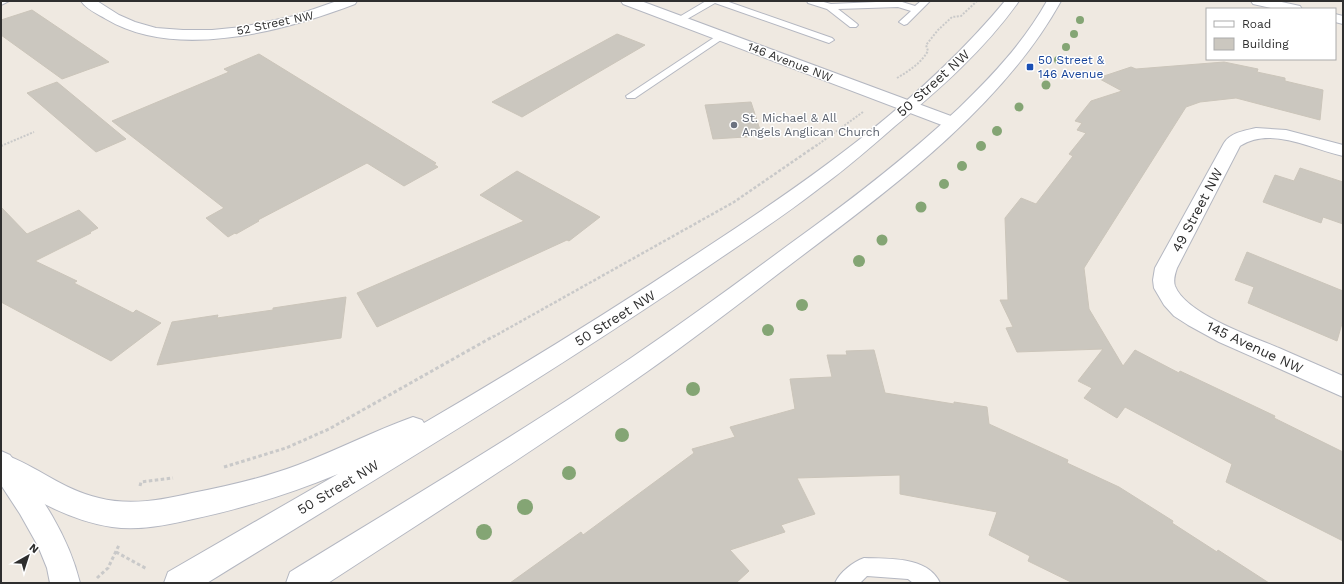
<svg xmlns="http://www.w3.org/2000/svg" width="1344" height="584" viewBox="0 0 1344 584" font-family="'Work Sans',sans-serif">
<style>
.building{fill:#cbc7bf;stroke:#cbc5ba}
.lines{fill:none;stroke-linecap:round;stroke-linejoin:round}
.service-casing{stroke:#b4b7c1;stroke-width:2}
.minor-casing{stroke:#b4b7c1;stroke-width:2}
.tertiary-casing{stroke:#b4b7c1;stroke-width:2}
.secondary-casing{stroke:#b4b7c1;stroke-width:2}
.path-far2{stroke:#c9c9c9;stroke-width:2;stroke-dasharray:2 1.5;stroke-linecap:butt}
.path-far1{stroke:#c9c9c9;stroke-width:2.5;stroke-dasharray:3 2;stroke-linecap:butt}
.path{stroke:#c9c9c9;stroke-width:3;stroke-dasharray:3.5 2.5;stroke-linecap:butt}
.service{fill:#fff;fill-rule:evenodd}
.minor{fill:#fff;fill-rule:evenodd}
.tertiary{fill:#fff;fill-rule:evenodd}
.secondary{fill:#fff;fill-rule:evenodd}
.tree{fill:#84a574}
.transit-dot{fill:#1a4fb4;stroke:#fff;stroke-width:1.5}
.worship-dot{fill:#6b7280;stroke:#fff;stroke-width:1.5}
.labels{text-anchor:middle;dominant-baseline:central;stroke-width:3;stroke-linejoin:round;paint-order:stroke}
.far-street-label{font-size:12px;fill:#2e2e2e;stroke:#fff}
.far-transit-label{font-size:12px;fill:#164399;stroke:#fff;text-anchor:start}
.far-worship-label{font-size:12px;fill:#5b616d;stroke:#fff;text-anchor:start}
.street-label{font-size:14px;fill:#2e2e2e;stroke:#fff}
</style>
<rect width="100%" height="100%" fill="#efe9e1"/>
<g class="building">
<path d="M32,10L109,62L62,79L1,35V20Z"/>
<path d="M617,34L645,45L522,117L492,102Z"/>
<path d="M259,54L436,163L434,164L438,167L404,186L367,163L258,220L259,221L236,234L235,233L228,237L206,218L224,208L112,121L229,72L224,69Z"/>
<path d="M1224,62L1258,69L1257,72L1285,78V81L1323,90L1320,120L1236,98L1200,102L1186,107L1084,268L1089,309L1123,366L1135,350L1179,373L1180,371L1275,416L1274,418L1343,452V541L1226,482L1232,464L1125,407L1117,418L1084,398L1092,388L1078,381L1103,349L1017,352L1006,328L1013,327L1000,300H1008L1005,218L1021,198L1036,204L1073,156L1069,154L1086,133L1077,130L1082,123L1075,121L1091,101L1122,91L1098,78L1131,67L1136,69Z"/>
<path d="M57,82L126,139L96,152L27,93Z"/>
<path d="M751,102L762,136L713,139L705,105Z"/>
<path d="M1300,168L1343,182V224L1323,217L1321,223L1263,202L1275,175L1294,181Z"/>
<path d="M517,171L600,217L569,241L567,240L377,327L357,293L524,221L480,195Z"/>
<path d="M1,207L27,234L79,210L98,228L90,232L91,233L35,261L77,281L74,283L133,313L136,310L161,323L111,361L1,302Z"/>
<path d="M1247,252L1343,291V320L1337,341L1248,303L1254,287L1235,280Z"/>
<path d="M346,297L341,338L157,365L172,322L218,315L217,318L273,310V308Z"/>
<path d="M874,350L885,393L954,404V402L987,407L989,424L1068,460L1067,463L1119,487L1173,521L1172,523L1217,552L1218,550L1269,583H1073L1028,561L1030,556L989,535L997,512L900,494V475L797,478L815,514L781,525L785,532L730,550L749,571L736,583H510L581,532L583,535L694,453L692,449L735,437L730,427L795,409L790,379L832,377L827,355H847L846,351Z"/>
</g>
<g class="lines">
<g class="service-casing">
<g id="service">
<path d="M1,1H9L1,5Z"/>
<path d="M706,1H726L832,38L834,40L829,43L826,42L715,3L682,22H676L674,20Z"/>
<path d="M807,1H820L831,4L899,1L915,6L921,1H930L907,24L904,25L899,22L911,11L898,7L838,9L856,23L858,25L856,27H850L827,9L808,3Z"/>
<path d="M721,33L724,34L726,36L724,38L635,98H627L626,96Z"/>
<path d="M864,558C888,559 928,556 940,583H913L908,579L867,576L860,583H835C840,572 853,562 864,558Z"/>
</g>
</g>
<g class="minor-casing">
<g id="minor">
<path d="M81,1H97L119,15L135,22L156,28L183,30H212L242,27L294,16L337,1H357L355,4C284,31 176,61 106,19C98,14 86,9 81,1Z"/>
<path d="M1251,1H1277L1300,6L1302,9H1276L1253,4Z"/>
<path d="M1335,14L1343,16V24L1335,22Z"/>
<path d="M1256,128L1286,130L1343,145V156C1311,149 1271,126 1240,146L1177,268C1175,274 1173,280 1175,286C1186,314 1253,337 1279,348C1300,357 1322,367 1343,376V397L1219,342L1188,325L1174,316L1164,305L1154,288L1153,280L1155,268L1224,143C1231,132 1244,131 1256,128Z"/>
</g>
</g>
<g class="tertiary-casing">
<g id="tertiary">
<path d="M621,1H641L959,119L962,123L959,127L953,128L947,127L623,4Z"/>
<path d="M1,451L10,455C40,494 68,534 80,583H50L47,568L38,546L20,514L1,485Z"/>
</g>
</g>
<g class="secondary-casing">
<g id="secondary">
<path d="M1005,1H1019C985,49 940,89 895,126C871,147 847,168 821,187C789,212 756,234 722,257C555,372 380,476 207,583H164L168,572L338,474C289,494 245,508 193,519C167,525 139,531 112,527C71,521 35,500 1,479V455L3,454C37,466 63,490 99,498C130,506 162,500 192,493C229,486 263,478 298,465C337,450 374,431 413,417L422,420L424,423C520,367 614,309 707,247C814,177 923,100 1005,1Z"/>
<path d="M1047,1H1061C1003,106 893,187 799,258C749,296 699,335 648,371C543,445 435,513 328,583H286L290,572C404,502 520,433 631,358C684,322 736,284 787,246C847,203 905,159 959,108C993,75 1024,42 1047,1Z"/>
</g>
</g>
<g class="path-far2">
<path d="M897,78C909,71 921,63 928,51L926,45L938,30L952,17L961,16L977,1"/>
<path d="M1,146L34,132"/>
<path d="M816,146L863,112"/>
</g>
<path class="path-far1" d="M493,337L734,202L817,145"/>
<g class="path">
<path d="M224,467L286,448L329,429L494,336"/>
<path d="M140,486L141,482L173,478"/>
<path d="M116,552L147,569"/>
<path d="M97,578L108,568L119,545"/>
</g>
<use href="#service" class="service"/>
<use href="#minor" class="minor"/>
<use href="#tertiary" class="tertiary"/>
<use href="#secondary" class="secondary"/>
</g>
<g class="tree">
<circle cx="1080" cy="20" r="4"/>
<circle cx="1074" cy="34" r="4"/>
<circle cx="1066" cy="47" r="4"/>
<circle cx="1058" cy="60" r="4"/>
<circle cx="1046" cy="85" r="4.5"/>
<circle cx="1019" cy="107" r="4.5"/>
<circle cx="997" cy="131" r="5"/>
<circle cx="981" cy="146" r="5"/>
<circle cx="962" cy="166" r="5"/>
<circle cx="944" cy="184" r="5"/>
<circle cx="921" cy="207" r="5.5"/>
<circle cx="882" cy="240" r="5.5"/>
<circle cx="859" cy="261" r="6"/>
<circle cx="802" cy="305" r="6"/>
<circle cx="768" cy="330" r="6"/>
<circle cx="693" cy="389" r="7"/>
<circle cx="622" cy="435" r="7"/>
<circle cx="569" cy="473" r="7"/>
<circle cx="525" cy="507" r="8"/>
<circle cx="484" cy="532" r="8"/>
</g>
<rect class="transit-dot" x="1026" y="63" width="8" height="8" rx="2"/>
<circle class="worship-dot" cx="734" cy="125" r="4"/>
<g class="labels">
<g class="far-street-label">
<text transform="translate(275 23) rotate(-12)">52 Street NW</text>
<text transform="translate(790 62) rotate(21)">146 Avenue NW</text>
</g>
<g class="far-transit-label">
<text x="1038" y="60">50 Street &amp;<tspan x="1038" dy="14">146 Avenue</tspan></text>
</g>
<g class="far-worship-label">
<text x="742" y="118">St. Michael &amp; All<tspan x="742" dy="14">Angels Anglican Church</tspan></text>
</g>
<g class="street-label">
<text transform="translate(933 83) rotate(-42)">50 Street NW</text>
<text transform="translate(1197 210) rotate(-62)">49 Street NW</text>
<text transform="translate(615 318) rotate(-32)">50 Street NW</text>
<text transform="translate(1255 347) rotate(25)">145 Avenue NW</text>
<text transform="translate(338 487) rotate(-31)">50 Street NW</text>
</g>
</g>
<rect width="1344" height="584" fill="none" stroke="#2e2e2e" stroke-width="4"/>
<rect x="1206" y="8" width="130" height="52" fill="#ffffff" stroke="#ababab"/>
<rect x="1214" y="21" width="20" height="6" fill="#ffffff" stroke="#ababab"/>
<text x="1242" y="28" font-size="12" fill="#2e2e2e">Road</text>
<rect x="1214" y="38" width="20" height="12" fill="#cbc7bf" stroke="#ababab"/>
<text x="1242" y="48" font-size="12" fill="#2e2e2e">Building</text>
<g transform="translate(28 556) rotate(39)" stroke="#ffffff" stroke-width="3" paint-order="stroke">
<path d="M0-3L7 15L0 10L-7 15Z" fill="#2e2e2e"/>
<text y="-6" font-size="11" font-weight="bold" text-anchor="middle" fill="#2e2e2e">N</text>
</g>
</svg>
